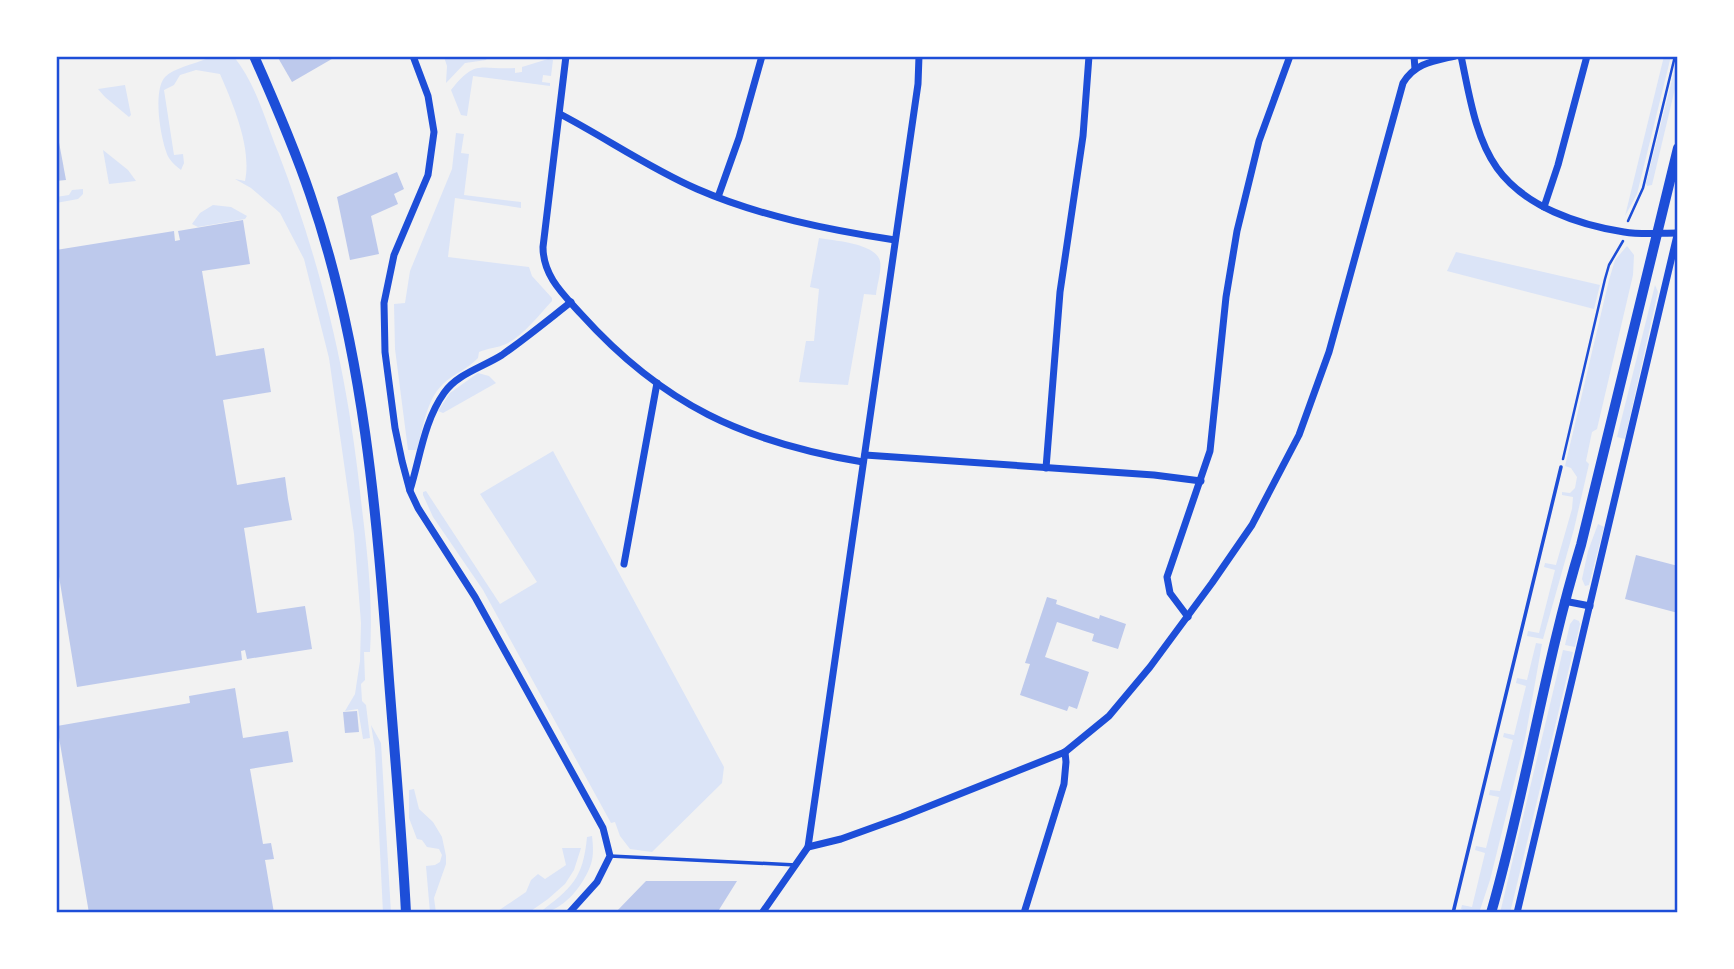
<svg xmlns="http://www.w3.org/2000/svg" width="1734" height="969" viewBox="0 0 1734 969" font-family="Georgia,serif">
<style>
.green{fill:#dbe4f7}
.building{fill:#bdc9ec}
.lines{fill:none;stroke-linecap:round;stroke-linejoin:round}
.path{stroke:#1d4ed8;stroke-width:2.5}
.service{stroke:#1d4ed8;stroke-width:3.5}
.minor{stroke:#1d4ed8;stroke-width:7}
.secondary{stroke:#1d4ed8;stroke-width:10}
.neatline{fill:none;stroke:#1d4ed8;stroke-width:2.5}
</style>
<rect width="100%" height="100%" fill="#f2f2f2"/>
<g class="green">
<path d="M205,56H233C256,83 265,120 278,152C324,272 349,381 362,509C368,557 373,604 370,652H364L365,680L361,684L362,701L366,705L370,738L363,739L358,709L345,711L355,694L360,661L361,623L354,534L329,358L304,259L280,213L251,188L235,179L245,181C252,148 233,104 220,74L196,70L180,75L174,85L164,90L174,155L183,154L184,163L181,170C177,167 172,163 169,158C161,143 152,91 165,77C174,68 194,64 206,59Z"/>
<path d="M488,56L486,60L465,63L446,83L447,66L444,57Z"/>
<path d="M1664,56H1671L1637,194L1625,216Z"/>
<path d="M1678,56V76L1652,185L1647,186L1646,183Z"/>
<path d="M548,59L553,60L551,76L543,75L542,82L550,83V86L473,76L467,116L461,115L451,90C476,58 480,70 515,68V73L522,72V67Z"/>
<path d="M125,85L131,115L129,117L105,97L98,89Z"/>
<path d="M456,133L464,134L461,153L469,154L464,195L521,202V208L455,198L448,257L529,267L532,276L552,298V301C539,315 523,336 506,344C497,348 488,348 479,352L478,358C468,369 453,374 443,384C426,400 423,429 417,450H408L395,349L394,304L405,303L410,271L452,169Z"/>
<path d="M103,150L128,170L136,181L109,184Z"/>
<path d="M83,189V194L78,199L56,203V197L69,195L72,190Z"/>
<path d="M213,205L231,207L247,216L245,219L198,227L192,224L200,213Z"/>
<path d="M819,238C835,241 875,243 880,261C882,270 877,285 876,295L864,294L848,385L799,382L806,341H814L819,289L810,287Z"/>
<path d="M1627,246L1634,255L1633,275L1597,429L1592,432L1586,461L1589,464L1574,529L1543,639L1527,636L1528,631L1539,633L1555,570L1544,567L1545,563L1556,565L1572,509L1573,497L1562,495V492L1570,493L1575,488L1577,477L1571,468L1565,466L1609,280L1615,260Z"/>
<path d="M1456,252L1600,285L1594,309L1447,271Z"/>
<path d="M1655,285L1658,292L1625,439L1617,437Z"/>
<path d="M478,373L489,376L496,383L443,413L438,411L450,393Z"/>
<path d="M553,451L724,767L722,783L652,852L630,849L620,836L615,822L611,823L483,590L433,517L423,495V492L426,491L500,604L537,582L480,494Z"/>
<path d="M1598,524L1604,527L1589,585L1585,586L1582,579L1588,551Z"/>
<path d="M1574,619L1579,621L1580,624L1575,647L1565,645L1570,624Z"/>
<path d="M1536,643L1542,644L1525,739L1490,880L1479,913H1470L1461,909L1462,905L1472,907L1485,853L1475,850L1476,846L1486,848L1499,797L1489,795L1490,790L1500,791L1513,740L1503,737L1504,733L1514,735L1526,686L1516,683L1517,678L1527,680Z"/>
<path d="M1563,650L1573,652L1510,913H1500Z"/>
<path d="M371,725L381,743L391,913H383L375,749Z"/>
<path d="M414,789L419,809L433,822L442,837L446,856V864L434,898L436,913H430L426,866L435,865L440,862L442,855L439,849L427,847L422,840L417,839L409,818V790Z"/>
<path d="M592,836C593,845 594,855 591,864C584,885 562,913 539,913C571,888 583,880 587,837Z"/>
<path d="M562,848H581L574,870L565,884L548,899L528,913H495L526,892L531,880L538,874L545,879L566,865Z"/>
</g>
<g class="building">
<path d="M277,56H337L292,82Z"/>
<path d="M56,126L66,180L56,181Z"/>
<path d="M397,172L404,189L394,194L398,204L371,216L379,254L350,260L337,197Z"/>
<path d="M243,220L250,264L202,271L216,356L264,348L271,392L223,400L237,485L285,477L288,499L292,520L244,528L257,613L305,606L312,649L247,659L245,650L241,651L242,660L77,687L56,558V250L174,231L175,241L180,240L178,231Z"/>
<path d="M1636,555L1678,566V613L1625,599Z"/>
<path d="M1047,597L1057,600L1056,604L1099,619L1100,615L1126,624L1118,649L1092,641L1094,634L1057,622L1045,657L1089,672L1077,709L1069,706L1067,711L1020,695L1030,664L1025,663Z"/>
<path d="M235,688L243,738L288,731L293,762L250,769L263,844L271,843L274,859L265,860L274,913H89L57,726L190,703L189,696Z"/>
<path d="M357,711L359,732L345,733L343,712Z"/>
<path d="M646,881H737L717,913H697L698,911L615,913Z"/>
</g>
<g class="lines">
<g class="path">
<path d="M1628,221L1643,188L1675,56"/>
<path d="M1563,459L1605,279L1609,265L1623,241"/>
</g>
<g class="service">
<path d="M610,856L796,865"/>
<path d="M1453,913L1561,467"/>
</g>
<g class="minor">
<path d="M413,56L428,96L434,132L428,175L394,255L384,303L385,352L395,428L402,461L410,491L418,508L475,597L603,828L610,856L597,882L569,913"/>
<path d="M566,56L543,247C543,276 563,294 581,314C663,405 744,442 863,462"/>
<path d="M1414,56L1415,69"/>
<path d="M1461,56C1469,93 1475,137 1497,168C1525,207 1579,225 1624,232C1642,235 1660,233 1678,233"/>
<path d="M560,114C606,138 649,168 697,189C759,216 829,230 895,240"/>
<path d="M718,197L739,138L762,56"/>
<path d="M1544,207L1558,165L1587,56"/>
<path d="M865,455L1154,475L1201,481"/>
<path d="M1046,468L1060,292L1083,136L1089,56"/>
<path d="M410,490C420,458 424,421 444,393C457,374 483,367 502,355C526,338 548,320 571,302"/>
<path d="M624,564L657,383"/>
<path d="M1564,601L1590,606"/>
<path d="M1188,617L1170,593L1167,577L1210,451L1226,297L1237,231L1259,141L1290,56"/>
<path d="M808,847L841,839L902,817L1065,752L1109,716L1150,667L1212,583L1252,525L1299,435L1329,352L1403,83C1415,63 1434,61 1455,56"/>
<path d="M762,913L808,847L918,84L919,56"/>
<path d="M1024,913L1064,784L1066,762L1065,752"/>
<path d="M1517,913L1678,231"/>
</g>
<g class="secondary">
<path d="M254,56C274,101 294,147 310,194C364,350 377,516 389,680C395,758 402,835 406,913"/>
<path d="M1491,913C1526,792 1544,666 1581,545L1678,148"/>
</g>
</g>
<rect width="1734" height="969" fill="none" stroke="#ffffff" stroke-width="116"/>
<rect x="58" y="58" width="1618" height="853" class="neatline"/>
</svg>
